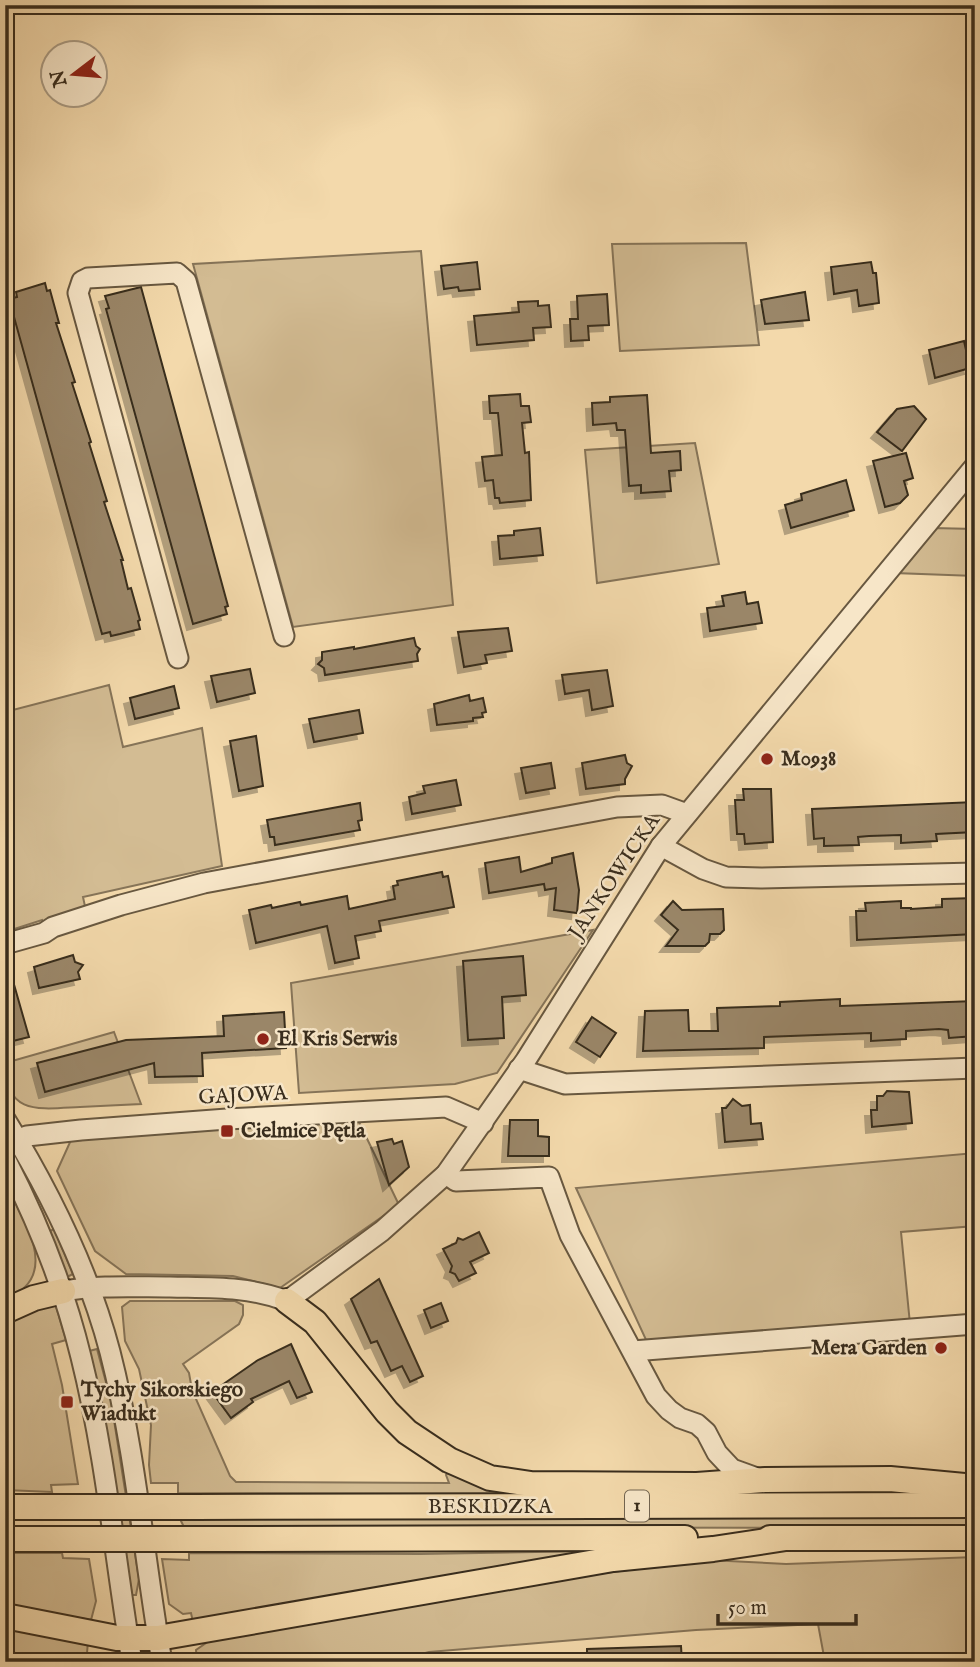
<svg xmlns="http://www.w3.org/2000/svg" width="980" height="1667" viewBox="0 0 980 1667" font-family="'IM FELL English',serif">
<style>
.green{fill:#d3bc93;stroke:#867458;stroke-width:2}
.building{fill:#9a8667;stroke:#392d1d;stroke-width:2;filter:url(#shadow)}
.lines{fill:none;stroke-linecap:round;stroke-linejoin:round}
.minor-casing{stroke:#685840;stroke-width:23}
.major-casing{stroke:#392d1d;stroke-width:28}
.minor{stroke:#f7e6c8;stroke-width:19}
.major{stroke:#f3d9ab;stroke-width:24}
.major-bridge-casing{stroke:#392d1d;stroke-width:28;stroke-linecap:butt}
.major-bridge{stroke:#f3d9ab;stroke-width:24}
.poi-dot{fill:#8f2418;stroke:#f7e6c8;stroke-width:2.5}
.labels{text-anchor:middle;dominant-baseline:central;stroke-width:5;stroke-linejoin:round;paint-order:stroke}
.shield{fill:#f7e6c8;stroke:#726450;stroke-width:2}
.shield-label{font-size:19px;font-weight:bold;fill:#392d1d}
.poi-label{font-size:21px;font-weight:bold;fill:#392d1d;stroke:#f7e6c8;text-anchor:start}
.street-label{font-size:21px;fill:#392d1d;stroke:#f7e6c8}
</style>
<defs>
<filter id="shadow"><feDropShadow dx="-6" dy="6" stdDeviation="0" flood-color="#0004"/></filter>
</defs>
<rect width="100%" height="100%" fill="#f3d9ab"/>
<filter id="stains"><feTurbulence type="fractalNoise" baseFrequency=".00286" numOctaves="4"/><feColorMatrix values="0 0 0 0 .2 0 0 0 0 .09 0 0 0 0 .02 0 0 0 .5 -.17"/></filter>
<radialGradient id="worn" r=".72"><stop offset=".6" stop-color="#630" stop-opacity="0"/><stop offset="1" stop-color="#630" stop-opacity=".3"/></radialGradient>
<g class="green">
<path d="M746,243L759,345L620,351L612,244Z"/>
<path d="M421,251L453,605L293,627L193,264Z"/>
<path d="M695,443L719,564L597,583L585,450Z"/>
<path d="M933,528L975,529V576L895,573Z"/>
<path d="M109,685L123,747L202,728L222,866L83,897L86,911L43,925L42,920L5,932V712Z"/>
<path d="M593,930L497,1073L455,1084L299,1093L291,983Z"/>
<path d="M114,1032L141,1104C121,1105 100,1106 80,1107C40,1109 5,1116 5,1063Z"/>
<path d="M358,1120L399,1205L280,1288L233,1276L126,1274L95,1251L57,1171L71,1140Z"/>
<path d="M975,1153V1226L901,1232L910,1324L647,1342L576,1188Z"/>
<path d="M5,1183C18,1211 53,1259 25,1287C20,1293 12,1296 5,1299V1246L10,1242V1225L5,1209Z"/>
<path d="M54,1229L73,1274L67,1277L50,1231Z"/>
<path d="M130,1301H235L243,1305V1315L239,1324L183,1364L189,1373L192,1390L230,1476L236,1482L449,1483L446,1475L449,1471L890,1489V1495L178,1493V1483H151L149,1465L151,1425L139,1369L125,1341L122,1307Z"/>
<path d="M55,1303L66,1340L52,1344L62,1385L78,1484L51,1485L52,1492L5,1490V1321Z"/>
<path d="M97,1349L111,1401L139,1579L136,1595H132L102,1404L89,1351Z"/>
<path d="M975,1516V1528L184,1527L181,1521L184,1517Z"/>
<path d="M590,1551L193,1622L191,1613L183,1614L169,1604L162,1559L189,1560V1553L420,1554Z"/>
<path d="M5,1553H62L63,1558L89,1559L96,1601L91,1620L5,1605Z"/>
<path d="M975,1557V1662H825L818,1624L696,1630L429,1652L391,1662H197L196,1650L209,1641L549,1580L708,1560L786,1564Z"/>
<path d="M5,1626L88,1641L87,1653L93,1662H47L5,1650Z"/>
</g>
<g class="building">
<path d="M477,262L480,289L459,291L458,287L444,289L441,266Z"/>
<path d="M871,262L873,273H876L879,303L859,306L857,290L834,294L831,267Z"/>
<path d="M45,283L47,291L50,290L59,323H56L75,382L72,383L91,442L89,443L107,501L104,502L123,560H121L128,589L131,588L140,620L138,621L140,629L120,634L111,636L110,632L102,634L9,299L17,297L16,292Z"/>
<path d="M141,287L228,606L225,607L227,614L193,624L106,309L109,308L105,296Z"/>
<path d="M805,292L809,320L765,324L761,300Z"/>
<path d="M607,294L609,325L588,326L589,340L571,341L570,319H578L577,296Z"/>
<path d="M538,301V306L549,305L551,327L533,328L534,340L477,345L474,316L519,312L518,302Z"/>
<path d="M964,341L970,368L935,378L929,350Z"/>
<path d="M520,394L521,406H529L531,422L522,423L525,453L529,452L531,500L500,503L499,498H495L493,480L485,481L482,457L502,455L498,413H490L489,396Z"/>
<path d="M647,395L651,453L680,451L681,470L669,471L671,491L641,493V485L629,486L625,430H617L616,423L593,425L592,403L610,402V397Z"/>
<path d="M914,406L926,419L902,451L877,432L897,409Z"/>
<path d="M906,453L913,478L904,481L908,495L900,503L885,507L873,461Z"/>
<path d="M846,480L854,510L791,528L785,505L802,500L801,494Z"/>
<path d="M540,528L543,555L500,559L498,536L514,535V531Z"/>
<path d="M745,592L747,604L758,602L762,623L710,631L707,608L724,606L722,596Z"/>
<path d="M508,628L512,651L485,655L487,663L464,667L458,632Z"/>
<path d="M414,638L416,646L420,649L417,654L418,661L325,675L324,668L318,664L322,660V652L354,647V649Z"/>
<path d="M250,669L255,693L217,702L211,676Z"/>
<path d="M607,670L613,706L592,710L589,690L565,694L562,675Z"/>
<path d="M174,686L179,708L135,719L130,698Z"/>
<path d="M469,695L470,701L483,698L486,712L482,713L483,717L473,718V721L437,725L434,704Z"/>
<path d="M359,710L363,733L314,742L309,719Z"/>
<path d="M256,736L263,786L239,791L230,741Z"/>
<path d="M625,755L627,763L632,766L625,779V784L586,789L582,763Z"/>
<path d="M551,763L555,788L526,793L521,768Z"/>
<path d="M456,780L461,805L412,814L409,797L425,793L423,786Z"/>
<path d="M743,789H771L773,842L745,844L744,834H737L735,800H744Z"/>
<path d="M975,802V832L936,834L937,841L901,843V835L869,836L858,837L859,845L824,846V838L814,839L812,809Z"/>
<path d="M360,803L362,820L358,821L360,830L275,845L274,837H270L267,820Z"/>
<path d="M573,853L579,890L577,913L554,910L556,888L545,890L544,884L489,893L485,863L519,857L521,872L552,863V858Z"/>
<path d="M442,872L443,877L448,876L454,907L379,921L381,931L355,936L359,958L335,963L327,926L256,943L249,910L271,905L272,908L300,902L301,905L347,896L349,909L395,899L393,886L398,885L397,881Z"/>
<path d="M975,898V934L857,940L856,911H866L865,903L901,901V908H911V909L942,907V899Z"/>
<path d="M673,901L682,910L723,909L724,930L720,934H710L709,942L705,946H666L678,930L661,915Z"/>
<path d="M73,955L75,962L83,965L78,972L80,979L39,988L34,967Z"/>
<path d="M523,956L526,995L502,997L504,1038L468,1040L463,961Z"/>
<path d="M5,967H9L29,1037L5,1043Z"/>
<path d="M840,999V1006L975,1001V1036L949,1038L948,1030L939,1029L906,1031V1039L871,1041V1033L764,1037V1048L643,1051L645,1011L688,1010L689,1031H718L717,1008L780,1006V1002Z"/>
<path d="M284,1012L286,1048L202,1053L203,1076L155,1077L154,1063L45,1092L37,1063L126,1040L224,1036L223,1016Z"/>
<path d="M592,1017L616,1033L600,1057L576,1042Z"/>
<path d="M887,1091L909,1092L912,1123L872,1127L871,1110H877V1096H883Z"/>
<path d="M733,1099L742,1106L750,1105L751,1124L761,1123L763,1139L725,1142L722,1108H726Z"/>
<path d="M510,1120H538V1136L549,1137V1156H508Z"/>
<path d="M392,1139L394,1144L402,1141L409,1167L389,1185L377,1142Z"/>
<path d="M479,1232L489,1253L470,1262L476,1273L459,1281L455,1274L450,1272L452,1266L443,1249L456,1243L458,1238L463,1240Z"/>
<path d="M379,1279L423,1376L410,1382L402,1366L391,1371L377,1341L371,1343L351,1299Z"/>
<path d="M441,1303L448,1321L431,1328L424,1310Z"/>
<path d="M291,1344L312,1392L297,1398L289,1381L251,1399L253,1402L231,1418L212,1392L258,1360Z"/>
<path d="M681,1646L682,1662H587V1649Z"/>
</g>
<g class="lines">
<g class="minor-casing">
<g id="minor">
<path d="M178,658L78,293L82,281L88,278L177,273L186,281L284,636"/>
<path d="M661,846L703,869L726,877L761,878L975,873"/>
<path d="M5,944L44,933L53,927L121,905L204,883L617,807L662,805L687,814"/>
<path d="M519,1069L565,1084L975,1068"/>
<path d="M5,1119C50,1192 88,1268 110,1352C136,1453 144,1558 162,1662"/>
<path d="M6,1144L27,1136L81,1130L227,1119L446,1107L483,1123"/>
<path d="M5,1158C38,1222 64,1287 81,1357C106,1457 115,1560 132,1662"/>
<path d="M446,1174L456,1181L549,1177L570,1235L656,1396L669,1410L680,1418L697,1424L706,1432L717,1453L732,1469L757,1478"/>
<path d="M63,1291C98,1285 134,1287 170,1287C210,1288 248,1286 287,1301L382,1231L446,1174L526,1060L661,846L975,466"/>
<path d="M633,1351L975,1324"/>
</g>
</g>
<g class="major-casing">
<g id="major">
<path d="M287,1301L315,1322L387,1412L407,1432L449,1460L490,1478L531,1484L697,1485L765,1480L890,1479L975,1487"/>
<path d="M5,1311L34,1298L63,1291"/>
<path d="M5,1507H57"/>
<path d="M195,1507L975,1505"/>
<path d="M770,1538H975"/>
<path d="M5,1539H58"/>
<path d="M199,1539L685,1538"/>
<path d="M5,1616L117,1638H158L613,1559L713,1549L786,1538"/>
</g>
</g>
<use href="#minor" class="minor"/>
<use href="#major" class="major"/>
<g class="major-bridge-casing">
<g id="major-bridge">
<path d="M57,1507H195"/>
<path d="M58,1539H199"/>
</g>
</g>
<use href="#major-bridge" class="major-bridge"/>
</g>
<g class="poi-dot">
<circle cx="767" cy="759" r="7"/>
<circle cx="263" cy="1039" r="7"/>
<rect x="220" y="1124" width="14" height="14" rx="3.5"/>
<circle cx="941" cy="1348" r="7"/>
<rect x="60" y="1395" width="14" height="14" rx="3.5"/>
</g>
<g class="labels">
<rect class="shield" x="625" y="1490.5" width="24" height="31" rx="5"/>
<g class="shield-label">
<text x="637" y="1506">1</text>
</g>
<g class="poi-label">
<text x="781" y="759">M0938</text>
<text x="277" y="1039">El Kris Serwis</text>
<text x="241" y="1131">Cielmice Pętla</text>
<text x="927" y="1348" text-anchor="end">Mera Garden</text>
<text x="81" y="1390">Tychy Sikorskiego<tspan x="81" dy="24">Wiadukt</tspan></text>
</g>
<g class="street-label">
<text transform="translate(615 877) rotate(-56)">JANKOWICKA</text>
<text transform="translate(243 1096) rotate(-3)">GAJOWA</text>
<text x="490" y="1507">BESKIDZKA</text>
</g>
</g>
<rect width="980" height="1667" fill="none" stroke="#f3d9ab" stroke-width="28"/>
<rect x="7" y="7" width="966" height="1653" fill="none" stroke="#392d1d" stroke-width="3.5"/>
<rect x="14" y="14" width="952" height="1639" fill="none" stroke="#392d1d" stroke-width="2"/>
<g transform="translate(74 74) rotate(254)"><circle r="33" fill="#f7e6c8" stroke="#ab9c84" stroke-width="2"/>
<path d="M0-5L12 26L0 18L-12 26Z" fill="#8f2418"/>
<text y="-10" font-size="19" font-weight="bold" text-anchor="middle" fill="#392d1d">N</text>
</g>
<path d="M718 1614v10h138v-10" fill="none" stroke="#392d1d" stroke-width="3.5"/>
<text x="728" y="1614" font-size="21" fill="#392d1d" stroke="#f7e6c8" stroke-width="5" paint-order="stroke">50 m</text>
<rect width="100%" height="100%" filter="url(#stains)"/>
<rect width="100%" height="100%" fill="url(#worn)"/>
</svg>
